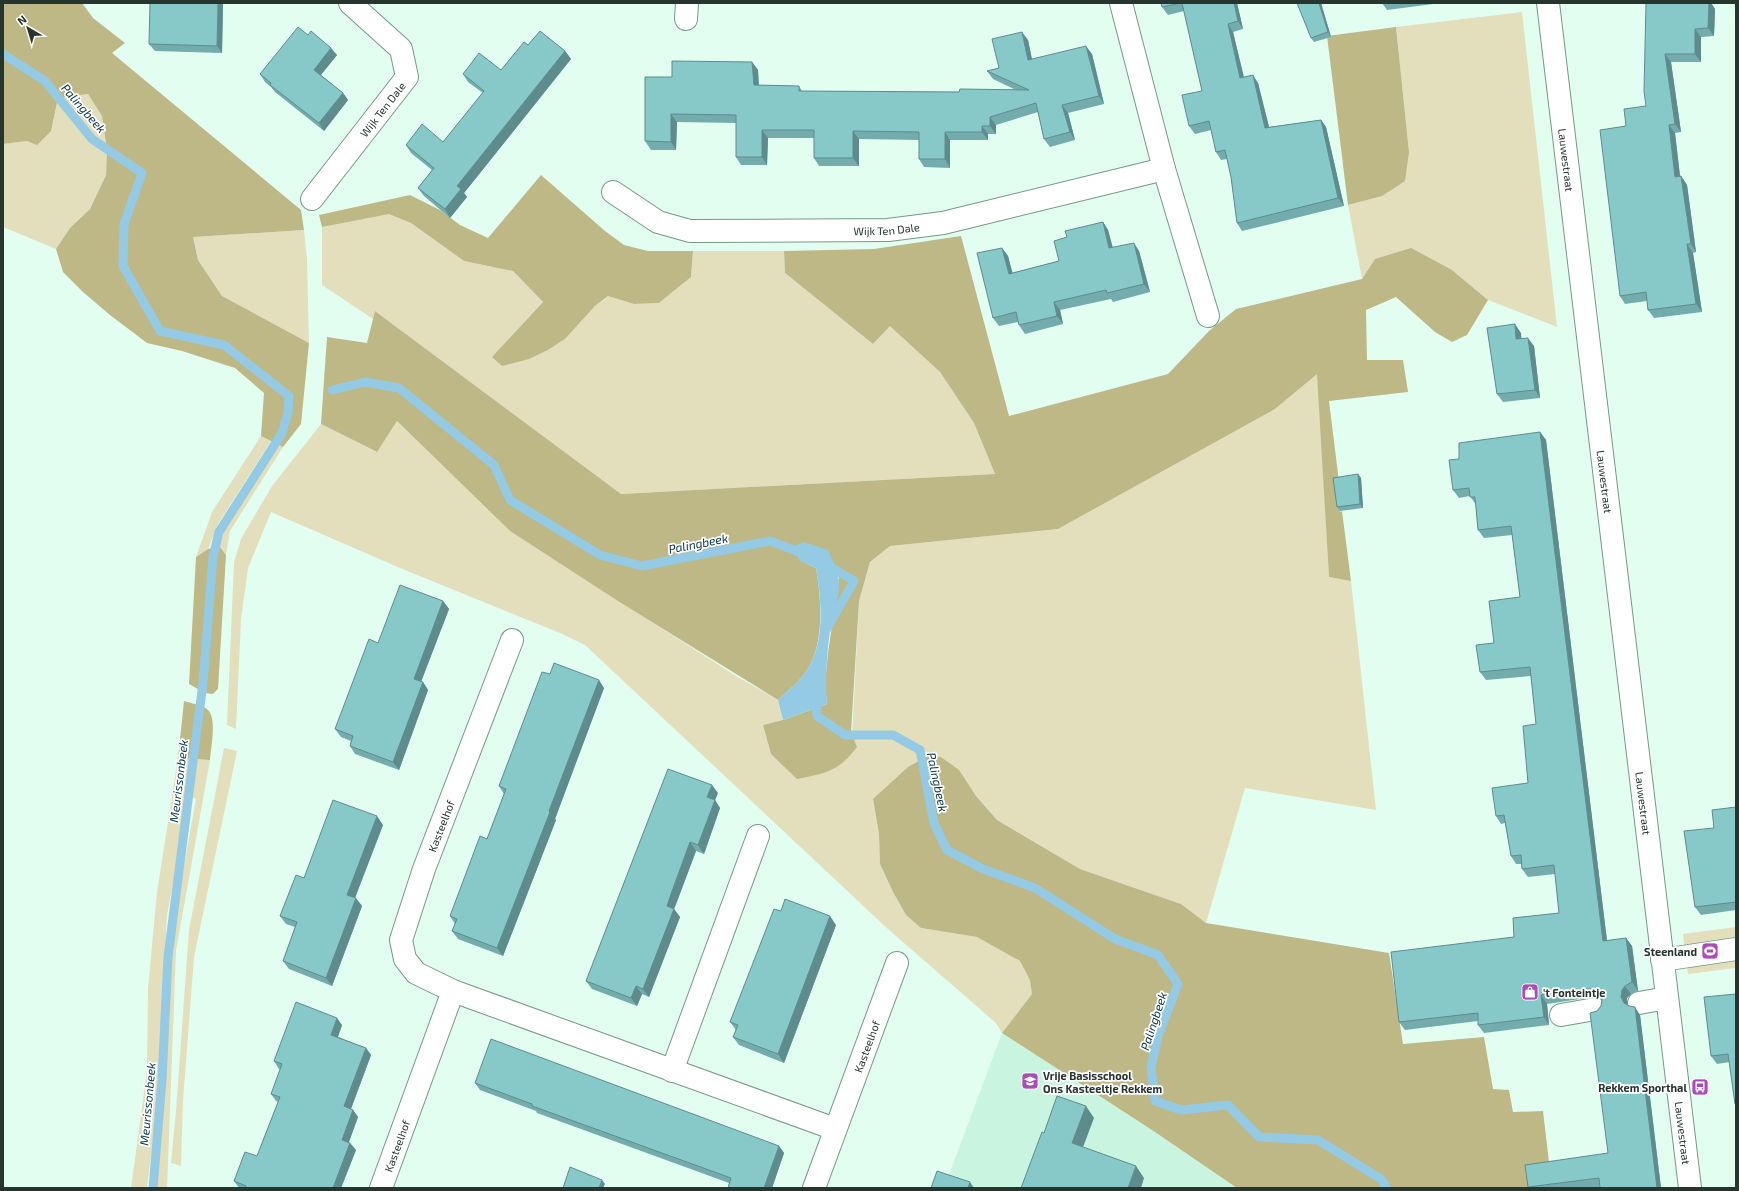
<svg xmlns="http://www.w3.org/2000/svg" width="1739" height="1191" viewBox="0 0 1739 1191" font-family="'Exo 2',sans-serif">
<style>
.built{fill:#c9f5e0}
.green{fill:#e3dfbc}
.forest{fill:#beb786}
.water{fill:#94cae3}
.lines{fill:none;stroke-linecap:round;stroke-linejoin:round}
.stream{stroke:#94cae3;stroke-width:9}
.minor-casing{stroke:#779889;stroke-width:24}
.minor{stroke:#fff;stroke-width:22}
.wall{fill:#74acad}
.shaded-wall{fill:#5e8c8d}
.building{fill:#87c8c9;stroke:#5e8c8d}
.labels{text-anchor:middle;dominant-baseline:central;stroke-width:3.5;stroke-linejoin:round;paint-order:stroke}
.street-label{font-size:11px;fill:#27352f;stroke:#fff}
.poi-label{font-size:11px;font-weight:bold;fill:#27352f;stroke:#fff;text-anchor:end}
.water-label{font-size:12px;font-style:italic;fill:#023445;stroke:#fff}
</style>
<rect width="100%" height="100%" fill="#e2fef0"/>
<path class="built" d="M1002,1033L1152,1130L1237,1188H944Z"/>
<g class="green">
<path d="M1522,12L1557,327L1488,300L1452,270L1375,259L1362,279L1348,205L1382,196L1409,152L1396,27Z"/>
<path d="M88,94L102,116L107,150L106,175L90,209L70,228L56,249L3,227V144L27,141L51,131L58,98Z"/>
<path d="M389,213L411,223L464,261L513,271L543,302L493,356L502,366L528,359L548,350L565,339L595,306L609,296L634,304L659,303L691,277L693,251H784L785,273L873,344L890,325L940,372L974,423L995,474L621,494L375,311L373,319L322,285V227Z"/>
<path d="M304,230L307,259L309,343L222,296L198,260L193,237Z"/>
<path d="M1318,373L1329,577L1351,581L1376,810L1245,788L1206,923L1181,904L1080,869L997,820L976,796L959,771L873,799L879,834L880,864L893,892L906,915L921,928L977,937L1020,961L1031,980L1032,994L1002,1033L996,1023L889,930L585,645L560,633L400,568L271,512L248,568L241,619L236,729L227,725L234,562L241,539L272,486L321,424L376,452L397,421L510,531L736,676L778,700L783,720L763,725L771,754L852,737L859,601L870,562L890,546L1058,529L1275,409Z"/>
<path d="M261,436L271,441L218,524L208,549L196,557L212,512Z"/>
<path d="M276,444L283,447L230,531L226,555L220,547L216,548L225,525Z"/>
<path d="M224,748L237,751L194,957L183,1101L181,1166L171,1163L176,1111L189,930Z"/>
<path d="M178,758L210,760L176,951L167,1188H157L162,1125L174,923L196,799L190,796L167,915L157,1105L147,1188H131L147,1071L148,988L157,892Z"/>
<path d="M1736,927V968L1688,974L1683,934Z"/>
</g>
<g class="forest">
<path d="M3,3H82L93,18L125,43L112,53L301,210L304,230L193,237L198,260L222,296L309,343L301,424L283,447L261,436L264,393L235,368L182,351L147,343L110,315L83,292L63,272L56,249L70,228L90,209L106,175L107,150L102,116L88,94L58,98L51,131L37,145L27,141L3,144Z"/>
<path d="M1396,27L1409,152L1405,181L1382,196L1348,205L1327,36Z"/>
<path d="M541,175L605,231L624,245L648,251H693L691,277L659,303L634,304L608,296L595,306L565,339L548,350L529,359L502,366L492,357L543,302L513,271L464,261L411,223L389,214L322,227L319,215L410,195L440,210L460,225L488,238Z"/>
<path d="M961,236L1009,416L1168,374L1209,331L1236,309L1362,279L1375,259L1411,248L1452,270L1488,300L1467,335L1452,342L1435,332L1396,297L1366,310L1367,360H1403L1408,392L1329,401L1339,482L1336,483L1340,512L1342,511L1351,581L1329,577L1317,374L1275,409L1058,529L890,546L870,562L859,601L851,732L857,747C838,772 826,773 797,779L771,754L763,725L783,720L827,704L825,685L828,653L839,577L799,560L816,568C821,597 824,636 811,663C804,678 789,690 778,700L618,601L510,531L397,421L377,452L321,424L327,337L367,343L375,311L621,494L995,474L974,423L940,372L890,326L873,344L785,273L784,251L874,249Z"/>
<path d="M220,547L226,555L218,689L213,694L205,693L189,684L196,557L208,549Z"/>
<path d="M184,701C190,703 203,705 208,710C217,719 211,747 210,760L178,758Z"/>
<path d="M928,756L941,757L959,770L976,796L997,820L1080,869L1181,904L1206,923L1389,953L1403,1044L1484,1037L1493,1089L1509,1090L1513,1112L1543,1111L1552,1188H1237L1152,1130L1002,1033L1032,994L1030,980L1020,961L977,937L921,928L906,915L893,892L880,864L879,834L873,799L908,767Z"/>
</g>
<path class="water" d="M804,542L828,550C832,558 836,567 838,576C842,591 834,609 831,624C827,650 825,678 827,704L783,720L778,700C789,690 804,678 811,663C825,635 821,598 816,568L799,560L794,546Z"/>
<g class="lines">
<g class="stream">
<path d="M3,54L45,81L92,139L142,173L124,224L123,266L160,331L224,345L289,396L288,413L282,433L219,532L213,557L203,683L168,957L162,1080L153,1188"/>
<path d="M332,390L365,382L399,388L494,465L510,500L600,555L642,566L770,541L807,555"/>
<path d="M826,564L854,581L826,630"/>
<path d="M816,695L817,716L845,735H893L920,750L934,823L947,850L983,869L1035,888L1115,939L1158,955L1178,984L1158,1036L1151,1067L1155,1101L1181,1110L1228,1105L1259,1137L1318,1140L1381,1179L1387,1188"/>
</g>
<g class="minor-casing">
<g id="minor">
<path d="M1121,3L1164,169L1208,316"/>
<path id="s1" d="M1548,3L1690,1188"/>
<path d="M686,19L687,3"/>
<path id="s2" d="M613,192L658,222L690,231L888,230L943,223L1164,169"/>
<path id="s3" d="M312,199L407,77L401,49L350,3"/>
<path d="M512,640L424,869L401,940L405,959L416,973L453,991L835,1129"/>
<path d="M1662,960L1736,949"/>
<path d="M1639,1003L1667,998"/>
<path d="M1561,1015L1595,1009"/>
<path d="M672,1071L758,836"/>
<path id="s4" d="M381,1188L453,991"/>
<path id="s5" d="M814,1188L897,963"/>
</g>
</g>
<use href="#minor" class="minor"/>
</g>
<g class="wall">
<path d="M223,3L222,53L155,51L149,44Z"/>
<path d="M1161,3H1237L1243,29L1233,32L1244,78L1258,83L1269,127L1321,120L1326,127L1344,206L1242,231L1237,223L1231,177L1227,159L1221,160L1216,152L1211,130L1195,134L1189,126L1202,91L1184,11L1168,15L1162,7Z"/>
<path d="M1297,3H1321L1331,37L1314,42L1311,38Z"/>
<path d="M1382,3H1441L1387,10Z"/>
<path d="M1646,3H1711L1715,9L1714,36L1701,37V62H1671L1681,132L1675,133L1680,176H1681L1687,185L1696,252L1693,253L1702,312L1654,318L1648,310L1647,301L1625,304L1620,296L1626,126L1646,106Z"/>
<path d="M308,35L337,55L321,75L343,93L348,100L324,131L275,92L271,87L265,82L260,74Z"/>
<path d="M1028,40L1032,60L1092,54L1104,104L1068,113L1075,140L1050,147L1044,139L1038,112L996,125V134H988V140H950V168L924,167L919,159V140L859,139V166H819L814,158V138H768L767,165H741L736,157V123L677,122L676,150H651L645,141L672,77L752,62L758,70L759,85L799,86L802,91L959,92L1016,90L993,79L987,71L999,68Z"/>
<path d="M528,45L565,51L571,59L464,193L467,197L450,218L424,196L418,188L432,170L411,153L406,145L443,142L483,93L468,82L463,74L501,70Z"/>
<path d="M1103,222L1108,230L1113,248L1139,251L1150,292L1113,302L1111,299L1060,310L1063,324L1025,334L1019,325L1018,322L999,326L993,318L1002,248L1008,256L1012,273L1059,261L1067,237Z"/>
<path d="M1521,333V338L1534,346L1540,398L1503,402L1497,394Z"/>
<path d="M1540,432L1546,440L1607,941L1626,938L1632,946L1638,991L1631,994L1627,998V1005L1640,1015L1661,1188H1600V1187L1589,1188H1529L1528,1187L1608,1153L1597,1011L1601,1006L1602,999L1600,997H1593L1547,1004L1549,1025L1484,1033L1478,1025V1021L1405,1030L1399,1022L1514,937L1559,913L1555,874L1528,877L1522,869V864H1516L1511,856L1505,823L1501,824L1496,816L1528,783L1536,724L1531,676L1486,680L1480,672L1494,643L1520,597L1512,535L1484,538L1478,530L1476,505L1470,496L1459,498L1453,490L1459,459Z"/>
<path d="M1358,474L1361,478L1363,508L1340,511L1337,507Z"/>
<path d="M443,601L449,609L421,682H423L428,690L399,770L355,754L350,746L351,741L341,737L335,729L378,643Z"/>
<path d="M550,674L604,688L555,819L556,820L503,956L458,939L452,931L455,924L450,916L487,839L504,794L499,786Z"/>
<path d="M718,793L715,800L720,808L704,854L696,851L677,902L674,909L680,917L649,997L642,994L637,1006L592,989L586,981Z"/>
<path d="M1736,807V910L1701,915L1695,907L1714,828Z"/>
<path d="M383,825L355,898L362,906L332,986L289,969L283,961L295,927L286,924L280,916L304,878Z"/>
<path d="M781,911L836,925L784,1063L739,1045L733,1037L736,1030L730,1022Z"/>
<path d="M1736,994V1106L1735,1104L1730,1062L1717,1064L1711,1056Z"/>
<path d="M342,1025L338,1037L366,1048L371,1055L351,1109L353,1110L358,1117L349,1142L356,1150L341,1188H239L234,1181L257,1156L278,1102L276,1101L271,1094L280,1069H279L274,1061Z"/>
<path d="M475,1083L779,1146L784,1153L772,1188H728L729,1183L537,1113L536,1111L480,1090Z"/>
</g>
<g class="shaded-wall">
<path d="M218,3H223L222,53L217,46Z"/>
<path d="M1234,3H1237L1243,29L1238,21Z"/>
<path d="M1319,3H1321L1331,37L1328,32Z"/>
<path d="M1709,3H1711L1715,9L1714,36L1708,28Z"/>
<path d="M1228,24L1233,32L1246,86L1240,78Z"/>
<path d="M1695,29L1701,37V62L1695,54Z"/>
<path d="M1022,32L1028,40L1034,69L1028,60Z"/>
<path d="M1086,46L1092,54L1104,104L1099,96Z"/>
<path d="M331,48L337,55L319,77L314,70Z"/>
<path d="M565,51L571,59L464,193L467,197L450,218L445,209L457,186Z"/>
<path d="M1665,54L1671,62L1681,132L1675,124Z"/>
<path d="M752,62L758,70L759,93L754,85Z"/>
<path d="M1253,75L1258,83L1271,135L1265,128Z"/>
<path d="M343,93L348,100L324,131L319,123Z"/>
<path d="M1062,105L1068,113L1075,140L1070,132Z"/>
<path d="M671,114L677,122L676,150L671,142Z"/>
<path d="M990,117L996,125V134L990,126Z"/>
<path d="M1321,120L1326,127L1344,206L1338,198Z"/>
<path d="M1669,125L1675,133L1681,185L1675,177Z"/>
<path d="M982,126L988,134V140L982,132Z"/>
<path d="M762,130L768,138L767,165L762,157Z"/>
<path d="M853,131L859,139V166L853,158Z"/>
<path d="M945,132L950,140V168L945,159Z"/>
<path d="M1681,176L1687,185L1696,252L1691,244Z"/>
<path d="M1103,222L1108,230L1115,257L1109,248Z"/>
<path d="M1134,243L1139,251L1150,292L1144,284Z"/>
<path d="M1687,244L1693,253L1702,312L1696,304Z"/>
<path d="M1002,248L1008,256L1015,282L1009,274Z"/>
<path d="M1054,302L1060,310L1063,324L1057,316Z"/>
<path d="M1515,324L1521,333L1522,347L1516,339Z"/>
<path d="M1528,338L1534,346L1540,398L1535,390Z"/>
<path d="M1540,432L1546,440L1608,949L1603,941Z"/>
<path d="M1358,474L1361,478L1363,508L1360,504Z"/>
<path d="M443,601L449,609L419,687L414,679Z"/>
<path d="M599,680L604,688L555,819L556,820L503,956L497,948Z"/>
<path d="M423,682L428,690L399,770L393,762Z"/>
<path d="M712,785L718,793L715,800L720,808L704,854L698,845L707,797Z"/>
<path d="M377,816L383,825L353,903L347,895Z"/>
<path d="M690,842L696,851L674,909L680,917L649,997L643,989L667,906Z"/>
<path d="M356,898L362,906L332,986L326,978Z"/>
<path d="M830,916L836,925L784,1063L778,1054Z"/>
<path d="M1626,938L1632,946L1638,991L1632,982Z"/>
<path d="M636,986L642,994L637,1006L631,998Z"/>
<path d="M1625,986L1631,994L1627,998V1005L1624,1003L1621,997L1622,990Z"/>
<path d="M1541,995L1547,1004L1549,1025L1544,1017Z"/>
<path d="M1635,1007L1640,1015L1661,1188H1657Z"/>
<path d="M337,1018L342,1025L336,1042L331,1035Z"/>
<path d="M366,1048L371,1055L349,1114L344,1106Z"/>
<path d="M1086,1106L1094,1118L1080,1155L1072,1143Z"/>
<path d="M353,1110L358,1117L347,1147L342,1140Z"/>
<path d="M350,1143L356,1150L341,1188H333Z"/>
<path d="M779,1146L784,1153L772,1188H764Z"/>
<path d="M1136,1166L1144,1178L1141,1188H1128Z"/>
<path d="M602,1180L605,1184L603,1188H599Z"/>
<path d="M970,1182L974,1188H968Z"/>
</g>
<g class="building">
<path d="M150,3H218L217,46L149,44Z"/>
<path d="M1161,3H1181L1162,7Z"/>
<path d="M1182,3H1234L1238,21L1228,24L1240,78L1253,75L1265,128L1321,120L1338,198L1237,223L1231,177L1225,150L1216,152L1209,121L1189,126L1182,95L1202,91Z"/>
<path d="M1297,3H1319L1328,32L1311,38Z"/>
<path d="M1646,3H1709L1708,28L1695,29V54H1665L1675,124L1669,125L1675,177L1681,176L1691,244H1687L1696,304L1648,310L1646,292L1620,296L1600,130L1626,126L1624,109L1646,106L1644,91Z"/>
<path d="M298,27L308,35L311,31L331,48L314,70L343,93L319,123L270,85L271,83L260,74Z"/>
<path d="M540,31L565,51L457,186L461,189L445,209L418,188L434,168L406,145L422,124L443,142L484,91L463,74L479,53L501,70L524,42L528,45Z"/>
<path d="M1022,32L1028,60L1086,46L1099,96L1062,105L1070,132L1044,139L1036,103L990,117V126H982V132H945V159H919V132L853,131V158H814V130H762V157H736V115L671,114V142L645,141V77H672V61L752,62L754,85L799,86V91L959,92L960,89L1029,90L987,71L999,68L992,39Z"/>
<path d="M1103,222L1109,248L1134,243L1144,284L1107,293L1106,290L1054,302L1057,316L1019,325L1016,312L993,318L977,253L1002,248L1009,274L1059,261L1054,241L1067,237L1065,231Z"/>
<path d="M1515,324L1516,339L1528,338L1535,390L1497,394L1487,328Z"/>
<path d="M1540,432L1603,941L1626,938L1632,982L1625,986L1622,990L1621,997L1624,1003L1629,1006L1635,1007L1657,1188H1600L1599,1178L1528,1187L1525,1165L1608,1153L1590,1013L1597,1011L1601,1006L1602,999L1599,993L1594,989H1588L1541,995L1544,1017L1478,1025V1013L1399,1022L1391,952L1514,937L1513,918L1559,913L1554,865L1522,869L1521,855L1511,856L1504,815L1496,816L1492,788L1528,783L1523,726L1536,724L1530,667L1480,672L1476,645L1494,643L1489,601L1520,597L1511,526L1478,530L1475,497H1470L1469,488L1453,490L1449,460L1459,459V443Z"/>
<path d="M1358,474L1360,504L1337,507L1333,478Z"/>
<path d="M400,585L443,601L414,679L423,682L393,762L350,746L353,736L335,729L369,639L378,643Z"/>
<path d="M554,663L599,680L549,811L550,812L497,948L452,931L457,919L450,916L480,836L487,839L506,789L499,786L542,672L550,674Z"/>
<path d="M668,769L712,785L707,797L715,800L698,845L690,842L671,894L667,906L674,909L643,989L636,986L631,998L586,981Z"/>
<path d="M333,800L377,816L347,895L356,898L326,978L283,961L297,922L280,916L296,875L304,878Z"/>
<path d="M1736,807V902L1695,907L1684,831L1714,828L1712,810Z"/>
<path d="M785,899L830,916L778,1054L733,1037L738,1025L730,1022L774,909L781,911Z"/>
<path d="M1736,994V1104H1735L1728,1054L1711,1056L1704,997Z"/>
<path d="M296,1002L337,1018L331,1035L366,1048L344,1106L353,1110L342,1140L350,1143L333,1188H246V1186L234,1181L245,1152L257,1156L280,1097L271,1094L282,1064L274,1061Z"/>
<path d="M491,1039L779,1146L764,1188H728L731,1178L532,1106V1104L475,1083Z"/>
<path d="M1057,1096L1086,1106L1072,1143L1136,1166L1128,1188H1021L1042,1132L1044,1133Z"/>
<path d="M570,1167L602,1180L599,1188H563Z"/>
<path d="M937,1171L970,1182L968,1188H931Z"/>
</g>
<defs>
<g id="stadium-square" transform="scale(0.9)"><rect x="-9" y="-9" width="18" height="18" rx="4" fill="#aa4db7" stroke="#fff"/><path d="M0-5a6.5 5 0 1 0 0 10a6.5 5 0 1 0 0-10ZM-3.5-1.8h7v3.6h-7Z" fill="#fff"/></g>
<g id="shop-square" transform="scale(0.9)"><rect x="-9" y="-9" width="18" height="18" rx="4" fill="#aa4db7" stroke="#fff"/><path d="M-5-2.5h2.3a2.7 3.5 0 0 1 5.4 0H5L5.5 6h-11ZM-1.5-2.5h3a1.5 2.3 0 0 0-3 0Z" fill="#fff"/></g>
<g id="school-square" transform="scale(0.9)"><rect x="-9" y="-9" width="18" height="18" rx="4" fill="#aa4db7" stroke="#fff"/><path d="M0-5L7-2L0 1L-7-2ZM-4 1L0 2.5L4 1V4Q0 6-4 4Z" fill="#fff"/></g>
<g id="bus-square" transform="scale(0.9)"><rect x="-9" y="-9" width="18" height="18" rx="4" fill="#aa4db7" stroke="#fff"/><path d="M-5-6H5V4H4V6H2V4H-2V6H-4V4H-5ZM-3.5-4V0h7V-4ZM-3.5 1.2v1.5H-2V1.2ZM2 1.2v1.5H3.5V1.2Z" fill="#fff"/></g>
</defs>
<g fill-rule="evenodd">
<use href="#stadium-square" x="1710" y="951"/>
<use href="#shop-square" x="1530" y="992"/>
<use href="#school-square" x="1030" y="1081"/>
<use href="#bus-square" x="1700" y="1087"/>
</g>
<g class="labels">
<g class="street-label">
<text stroke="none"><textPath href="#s3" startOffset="114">Wijk Ten Dale</textPath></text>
<text stroke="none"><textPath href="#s1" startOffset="158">Lauwestraat</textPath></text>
<text stroke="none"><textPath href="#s2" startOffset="284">Wijk Ten Dale</textPath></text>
<text stroke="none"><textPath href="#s1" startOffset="482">Lauwestraat</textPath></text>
<text stroke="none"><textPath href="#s1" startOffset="806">Lauwestraat</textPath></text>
<text transform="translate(441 826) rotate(-69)">Kasteelhof</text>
<text stroke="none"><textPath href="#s5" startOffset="151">Kasteelhof</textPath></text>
<text stroke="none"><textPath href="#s1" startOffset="1138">Lauwestraat</textPath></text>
<text stroke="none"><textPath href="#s4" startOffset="45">Kasteelhof</textPath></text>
</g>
<g class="poi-label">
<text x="1697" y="951">Steenland</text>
<text x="1543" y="992" text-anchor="start">'t Fonteintje</text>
<text x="1043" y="1075" text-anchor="start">Vrije Basisschool<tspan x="1043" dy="13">Ons Kasteeltje Rekkem</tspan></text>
<text x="1687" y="1087">Rekkem Sporthal</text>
</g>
<g class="water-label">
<text transform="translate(84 108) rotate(49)">Palingbeek</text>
<text transform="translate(698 543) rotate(-11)">Palingbeek</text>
<text transform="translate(178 781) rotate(-83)">Meurissonbeek</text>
<text transform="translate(938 782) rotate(78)">Palingbeek</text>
<text transform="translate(1153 1021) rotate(-72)">Palingbeek</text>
<text transform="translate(147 1104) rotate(-85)">Meurissonbeek</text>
</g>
</g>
<rect width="1739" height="1191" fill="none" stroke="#27352f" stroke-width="8"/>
<g transform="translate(28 28) rotate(322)" stroke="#ffffff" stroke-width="3" paint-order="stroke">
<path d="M0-3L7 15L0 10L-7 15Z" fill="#27352f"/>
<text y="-6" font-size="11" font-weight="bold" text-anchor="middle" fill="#27352f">N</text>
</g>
</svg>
